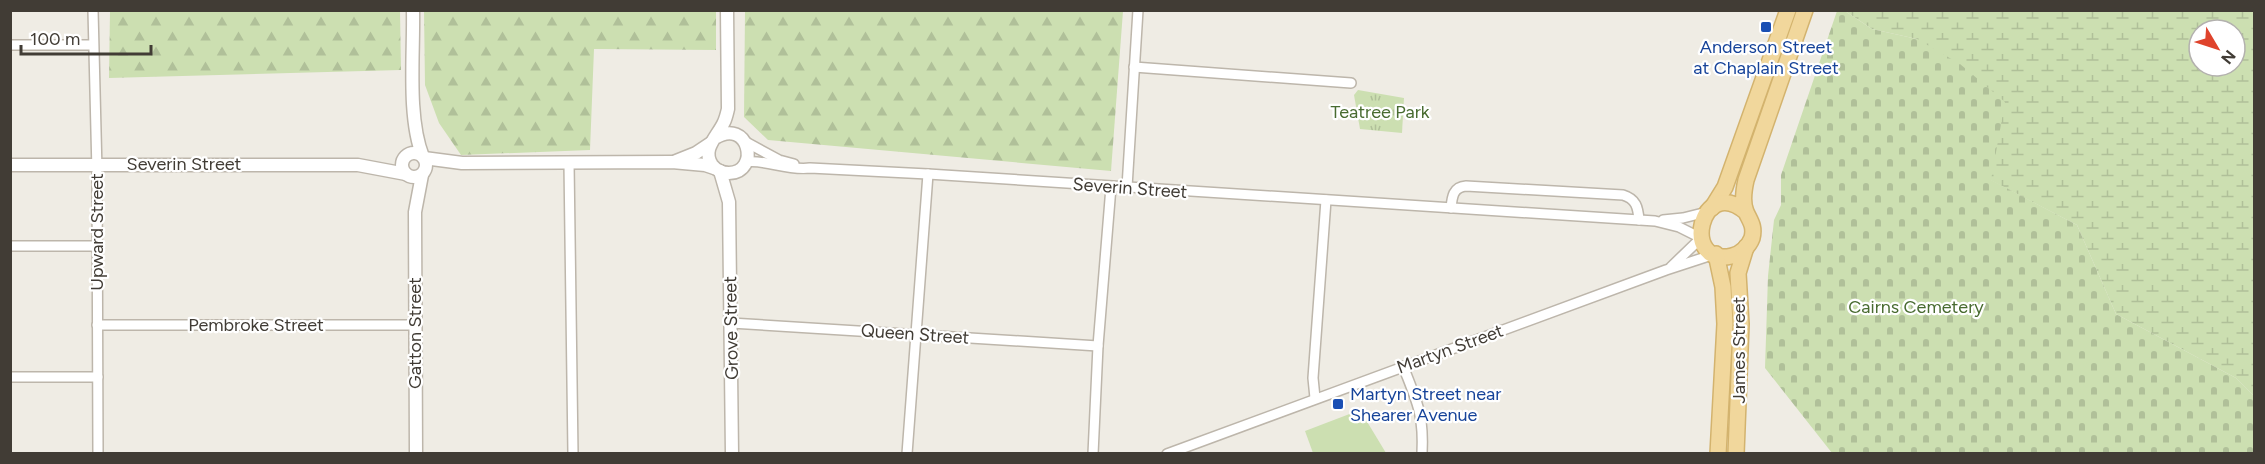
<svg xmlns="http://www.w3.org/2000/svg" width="2265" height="464" viewBox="0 0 2265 464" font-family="Figtree,sans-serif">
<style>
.grass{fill:url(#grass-tufts)}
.forest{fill:url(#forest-firs)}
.wetland{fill:url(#wetland-marsh);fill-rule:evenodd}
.cemetery{fill:url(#cemetery-stones)}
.pitch{fill:#ccdfb1}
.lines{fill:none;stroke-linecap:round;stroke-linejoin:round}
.minor-casing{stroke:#bdb6ab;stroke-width:12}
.tertiary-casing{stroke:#bdb6ab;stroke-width:15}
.primary-casing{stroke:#d3b36e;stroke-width:18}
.minor{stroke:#fff;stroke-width:9}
.tertiary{stroke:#fff;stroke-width:12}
.primary{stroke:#f1d79c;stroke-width:15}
.transit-dot{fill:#1a4fb4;stroke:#fff;stroke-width:2}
.labels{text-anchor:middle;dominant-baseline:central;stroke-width:4.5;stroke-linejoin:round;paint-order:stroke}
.transit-label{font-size:18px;fill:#164399;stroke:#fff}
.park-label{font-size:18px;fill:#486b30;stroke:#fff}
.street-label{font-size:18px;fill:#413c35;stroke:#fff}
</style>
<defs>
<pattern id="grass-tufts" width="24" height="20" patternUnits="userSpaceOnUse" patternTransform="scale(1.5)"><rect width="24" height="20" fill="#ccdfb1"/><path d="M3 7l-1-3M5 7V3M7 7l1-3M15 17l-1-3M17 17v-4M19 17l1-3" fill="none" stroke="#b0c099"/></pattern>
<pattern id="forest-firs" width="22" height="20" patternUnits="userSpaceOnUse" patternTransform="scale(1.5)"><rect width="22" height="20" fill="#ccdfb1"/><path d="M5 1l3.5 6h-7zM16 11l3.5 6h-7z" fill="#b0c099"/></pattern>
<pattern id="wetland-marsh" width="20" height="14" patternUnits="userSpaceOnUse" patternTransform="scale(1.5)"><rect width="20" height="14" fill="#ccdfb1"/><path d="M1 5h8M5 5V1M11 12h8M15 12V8" fill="none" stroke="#b0c099"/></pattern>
<pattern id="cemetery-stones" width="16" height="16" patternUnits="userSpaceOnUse" patternTransform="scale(1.5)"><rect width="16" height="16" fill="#ccdfb1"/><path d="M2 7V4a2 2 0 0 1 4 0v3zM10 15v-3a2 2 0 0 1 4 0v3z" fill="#b0c099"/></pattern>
</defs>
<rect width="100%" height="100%" fill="#efece4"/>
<path class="grass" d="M1358,90L1404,98L1402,133L1360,129L1354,95Z"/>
<g class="forest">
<path d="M110,11H400L401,70L109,78Z"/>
<path d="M424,11H716V50L594,49L590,150L461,155L439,123L425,85Z"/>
<path d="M745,11H1123L1111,171L768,140L744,117Z"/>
</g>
<path class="wetland" d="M1845,11H2254V396L2236,378L2116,314L2077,225L1990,180L1917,39L1872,29ZM2199,30H2235V66H2199Z"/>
<path class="cemetery" d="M1837,11H1845L1872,29L1917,39L1960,64L2005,102L1991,180L2077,225L2116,314L2236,378L2254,396V453H1832L1765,368L1768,276L1774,220L1781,205V175Z"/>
<path class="pitch" d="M1360,410L1386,453H1313L1305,431Z"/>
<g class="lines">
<g class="minor-casing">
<g id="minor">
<path d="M93,10L97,172L98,454"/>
<path d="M10,45H93"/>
<path d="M1134,67L1351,83"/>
<path d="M744,141L779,160L794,164"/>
<path d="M746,162C766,159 786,171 810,168L928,174L1655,221L1679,227L1701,238"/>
<path d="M569,163L573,454"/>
<path d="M1127,187L1138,10"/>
<path d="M1451,208C1452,197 1453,187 1466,186L1623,195C1636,199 1638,207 1639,220"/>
<path d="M1663,220L1683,218L1707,212"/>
<path d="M10,246H97"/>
<path d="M1671,267L1701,238"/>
<path d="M731,323L1098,346"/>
<path d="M97,325H415"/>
<path d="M1403,366C1417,402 1424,414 1422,454"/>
<path d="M10,377H98"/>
<path d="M1315,398L1313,378L1326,200"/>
<path d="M907,454L928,174"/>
<path d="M1093,454L1098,346L1111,187"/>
<path d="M1167,454L1666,270L1715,254"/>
</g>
</g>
<g class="tertiary-casing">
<g id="tertiary">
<path d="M413,10C414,54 407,117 423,157"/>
<path d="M715,138C749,117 761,172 729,173C722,173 716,170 712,165C701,149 718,136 724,122C726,118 727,113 728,109L727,10"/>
<circle cx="414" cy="165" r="12"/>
<path d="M424,158L462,163L672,162L705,165L714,168"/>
<path d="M676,161L696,153L711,143"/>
<path d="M10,165H358L406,174"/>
<path d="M720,171L729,202L732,454"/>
<path d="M416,454L415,212L422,175"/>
</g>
</g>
<g class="primary-casing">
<g id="primary">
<path d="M1712,208L1725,187L1788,10"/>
<path d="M1746,212C1700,173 1680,268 1732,256C1741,254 1749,246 1752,238C1755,226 1750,221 1746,212C1742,203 1744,189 1746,180L1805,10"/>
<path d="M1716,254L1723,287L1725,324L1718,454"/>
<path d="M1736,454L1741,324L1738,273L1746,247"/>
</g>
</g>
<use href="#minor" class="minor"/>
<use href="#tertiary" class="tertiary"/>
<use href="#primary" class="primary"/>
</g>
<g class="transit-dot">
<rect x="1760" y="21" width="12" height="12" rx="3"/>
<rect x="1332" y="398" width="12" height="12" rx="3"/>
</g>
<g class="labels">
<g class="transit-label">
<text x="1766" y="47">Anderson Street<tspan x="1766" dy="21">at Chaplain Street</tspan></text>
<text x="1350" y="394" text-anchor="start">Martyn Street near<tspan x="1350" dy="21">Shearer Avenue</tspan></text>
</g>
<g class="park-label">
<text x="1380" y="112">Teatree Park</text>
<text x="1916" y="307">Cairns Cemetery</text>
</g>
<g class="street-label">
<text x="184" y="164">Severin Street</text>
<text transform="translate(1130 188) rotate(4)">Severin Street</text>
<text transform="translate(97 232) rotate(-90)">Upward Street</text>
<text x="256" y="325">Pembroke Street</text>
<text transform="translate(731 328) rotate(-91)">Grove Street</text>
<text transform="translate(415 333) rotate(-90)">Gatton Street</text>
<text transform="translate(915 334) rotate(4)">Queen Street</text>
<text transform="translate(1450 349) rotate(-20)">Martyn Street</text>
<text transform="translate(1739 350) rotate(-90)">James Street</text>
</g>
</g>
<rect width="2265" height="464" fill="none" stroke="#413c35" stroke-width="24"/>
<g transform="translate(2217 48) rotate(129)"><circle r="28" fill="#ffffff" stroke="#b3b1ae" stroke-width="1.5"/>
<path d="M0-4.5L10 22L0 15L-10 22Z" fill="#df432c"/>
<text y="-9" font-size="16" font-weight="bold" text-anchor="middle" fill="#413c35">N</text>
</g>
<path d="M21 45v9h130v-9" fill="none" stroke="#413c35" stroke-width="3"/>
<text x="30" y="45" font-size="18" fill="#413c35" stroke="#ffffff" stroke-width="4.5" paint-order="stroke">100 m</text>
</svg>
